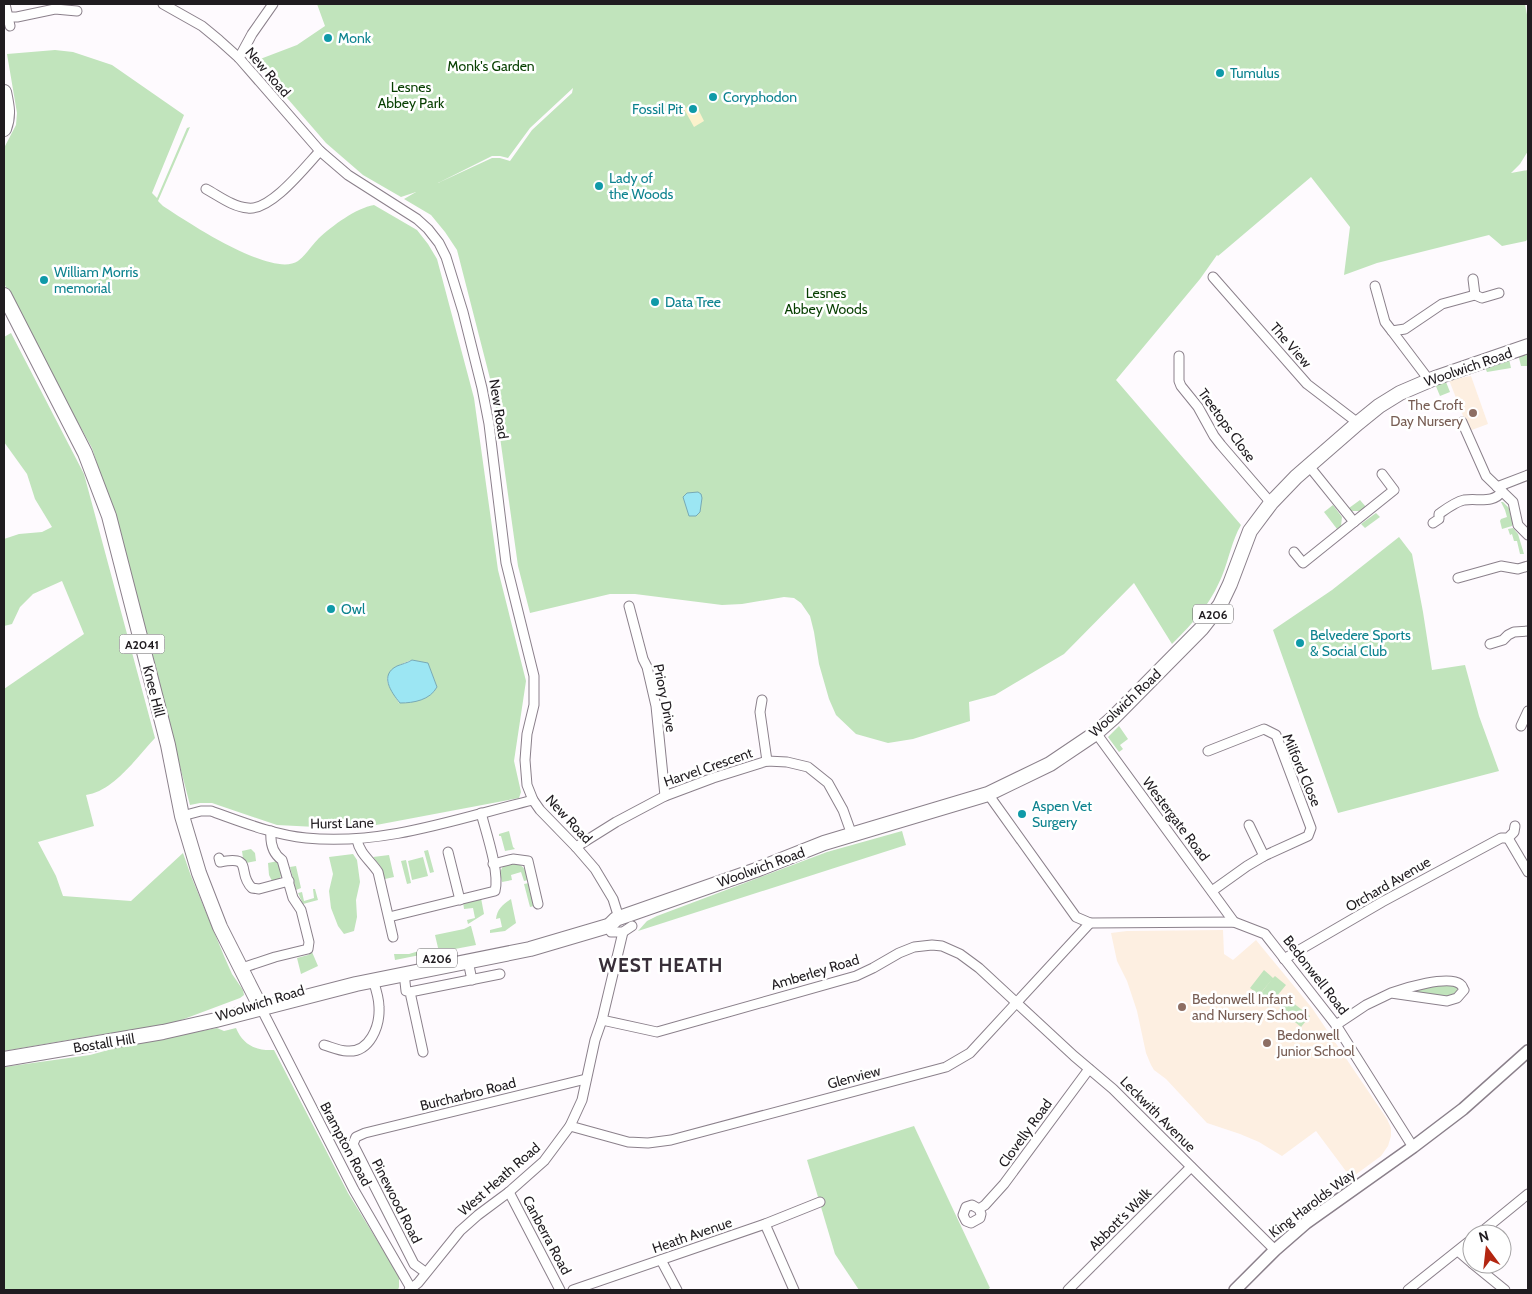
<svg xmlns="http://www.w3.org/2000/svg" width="1532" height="1294" viewBox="0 0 1532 1294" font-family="Cabin,sans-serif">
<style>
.education{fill:#fdefe1}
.green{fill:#c1e4bc;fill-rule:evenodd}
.sand{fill:#fcf2cc}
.water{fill:#9ce6f3;stroke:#77a9b4}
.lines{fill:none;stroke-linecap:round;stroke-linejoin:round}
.minor-casing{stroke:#8b808b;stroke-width:11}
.tertiary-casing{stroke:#8b808b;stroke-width:14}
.primary-casing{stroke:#8b808b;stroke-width:16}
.minor{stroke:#fff;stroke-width:9}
.tertiary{stroke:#fff;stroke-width:11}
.primary{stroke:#fff;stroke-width:14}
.culture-dot{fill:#0f9aa8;stroke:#fff;stroke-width:2}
.education-dot{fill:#8d6e63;stroke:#fff;stroke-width:2}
.labels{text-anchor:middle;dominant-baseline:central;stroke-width:5;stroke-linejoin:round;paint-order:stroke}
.shield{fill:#fff;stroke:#636063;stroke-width:1}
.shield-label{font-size:12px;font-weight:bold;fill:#201c20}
.culture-label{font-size:14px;fill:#0d838f;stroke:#fff;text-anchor:start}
.park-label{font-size:14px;fill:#073f01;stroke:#fff}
.street-label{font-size:14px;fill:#201c20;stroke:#fff}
.education-label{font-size:14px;fill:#785e54;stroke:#fff;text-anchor:start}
.district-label{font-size:19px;font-weight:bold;letter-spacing:1px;fill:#382f39;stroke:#fff}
</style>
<rect width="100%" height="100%" fill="#fefafe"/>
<g class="education">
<path d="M1471,376L1488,424L1469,431L1449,380Z"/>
<path d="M1223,930L1224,954L1233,960L1256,940L1312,1008L1387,1119L1391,1128V1136L1388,1146L1381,1156L1351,1178L1316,1131L1282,1156L1259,1142L1240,1134L1207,1123L1166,1079L1154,1070L1151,1065L1146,1053L1137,1011L1127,981L1117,961L1111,933L1127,931Z"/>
</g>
<g class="green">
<path d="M317,4H1525L1528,20V151L1520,164L1511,173L1528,170V238L1526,241L1502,246L1489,235L1377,263L1344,275L1350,227L1311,177L1218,256L1217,255L1200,279L1116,380L1241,525C1232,540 1229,559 1222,576C1210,605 1194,622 1172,644L1134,583L1064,654L995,695L969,702L970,721L913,739L888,743L856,734L836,715L829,699L819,664L814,632L810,616L801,603L794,598L784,597L742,604L722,605L635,594H610L530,613L518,566L494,394L457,250L445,232L431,215L404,199L416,192L401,197L363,175L326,143L255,61L297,45L325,26ZM573,88L572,93L532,130L510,161L500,158H492L438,183L492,156H500L508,158L530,128Z"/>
<path d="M55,50L73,52L112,65L184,115L152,193L157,198L187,128L190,127L158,201L163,206C186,221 272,279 298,261C306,255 312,245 319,238C332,226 356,208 374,205L417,230L428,244L437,259L474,398L498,570L526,681L514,761L521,792L519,798L355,829L277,825L212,803H200L190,805L119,532L92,448L24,325L4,283V148L16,125L17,113L7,54ZM411,660L428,663L437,687C430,700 413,703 399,703L388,684L387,678L395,667Z"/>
<path d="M11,333L84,474L155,738C136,758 114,791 86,795L94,826L38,842L56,876L63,896L131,901L183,853L191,876L224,956L232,974L243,990L244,995L240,998L176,1022L145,1028L86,1037L4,1051V689L84,634L62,581L33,594L20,607L12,624L4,626V539L19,534L42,532L52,527L35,499L27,474L4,442V337Z"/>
<path d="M1528,351V366H1521L1518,354Z"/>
<path d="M1509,359L1511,368L1487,372L1484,365Z"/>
<path d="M1446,382L1450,392L1440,396L1435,384Z"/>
<path d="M1360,500L1366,507L1360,511H1351L1349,508Z"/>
<path d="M1501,502H1503L1509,508L1513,524L1512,526L1502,529L1500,521L1501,519L1507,517L1505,510Z"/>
<path d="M1333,505L1342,517L1341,526L1337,529L1324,512Z"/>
<path d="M1376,513L1380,517L1365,528L1361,524Z"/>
<path d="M1513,528L1518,534L1524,554H1520L1517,541H1514L1512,534L1510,535L1508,529Z"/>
<path d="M1399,537L1412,554L1423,612L1432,670L1465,665L1479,716L1499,771L1338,813L1273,630L1332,590Z"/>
<path d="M1119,726L1128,739L1120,745L1123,749L1119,752L1108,737Z"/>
<path d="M1164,803L1166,804L1174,816L1168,820L1158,806Z"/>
<path d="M509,831L513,847L515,849L505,851L501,836H499V834Z"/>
<path d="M902,831L906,845L638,931L647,921L657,916L827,852Z"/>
<path d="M251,849L255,853L256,861L246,863L243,858L242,851Z"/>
<path d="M428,850L434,872L430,873L424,851Z"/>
<path d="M353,854L357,860L360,882L356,900L357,917L354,931L344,934L338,926L331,908L329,891L333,874L329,857Z"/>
<path d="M389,855L394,877L385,879L381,867L373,857Z"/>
<path d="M423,857L428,876L412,880L408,861Z"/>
<path d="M406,860L411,883L407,884L401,861Z"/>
<path d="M278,861L283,873L279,879L272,881L269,875L268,863Z"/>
<path d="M514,863C525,865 526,871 528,880L524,881L521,872L511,875L512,880L502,882L500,872L503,866Z"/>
<path d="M296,866L301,888L296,890L290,867Z"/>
<path d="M529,883L534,906L530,907L524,884Z"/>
<path d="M313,889H315L318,900L303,904L298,893L302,892L304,901L314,898Z"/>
<path d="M481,898L484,914L468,924L467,920L475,918L473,908L464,909L463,902Z"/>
<path d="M511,899L516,923L505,931L490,933V930L502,927L500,918L496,919C497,909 503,904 511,899Z"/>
<path d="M470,926H471L476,945L439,952L435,935L464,929Z"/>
<path d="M419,951L420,955L395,960L394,954H409Z"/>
<path d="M312,952L318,966L301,974L297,958L308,955Z"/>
<path d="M1264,970L1273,978L1275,976L1286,985L1268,1007L1257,998L1273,978L1259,995L1250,988Z"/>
<path d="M1435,986H1455L1457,987L1458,992L1448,998L1406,993Z"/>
<path d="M1288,999L1310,1016L1301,1027L1279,1009Z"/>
<path d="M217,1028L224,1031L236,1028C243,1045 256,1051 274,1050L348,1193L399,1276V1287L398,1290H4V1067L90,1055L123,1046Z"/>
<path d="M914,1126L990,1288L987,1290H859L835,1254L807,1160Z"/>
</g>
<path class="sand" d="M695,103L704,121L694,127L684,109Z"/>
<g class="water">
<path d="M698,492L701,494L702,498L700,512L696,516H689L683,497L687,493Z"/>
<path d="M412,660L428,663L437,687C430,700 414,703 400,703C391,692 379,675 397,666C402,664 407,663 412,660Z"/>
</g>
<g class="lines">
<g class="minor-casing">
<g id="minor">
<path d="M5,4L10,26"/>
<path d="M163,4L202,26L219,40L239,58L320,151L348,175L417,219L428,229L439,243L446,257L463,312L482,388L489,424L506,563L534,676V705L527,734L525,760L527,785L533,800L540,810L576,847L595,869L613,899L619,918"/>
<path d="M8,17H17L55,9L77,11"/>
<path d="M239,58L252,34L273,4"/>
<path d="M206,189C219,196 233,207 248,208C271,211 305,167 320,151"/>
<path d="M1213,277L1307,384L1358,423"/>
<path d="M1473,279L1475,295"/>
<path d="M1375,286L1385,322L1392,331L1405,329L1442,304L1475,295L1482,298L1499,293"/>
<path d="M1392,331L1429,380"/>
<path d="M1179,356V381L1181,386L1198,407L1214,436L1221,445L1271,503"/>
<path d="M1462,422L1486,476L1513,502L1518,525L1528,535"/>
<path d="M1497,487L1528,475"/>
<path d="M1354,522L1394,490L1382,474"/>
<path d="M1433,523L1439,519V514C1446,509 1455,502 1464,500C1478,498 1494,504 1502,491"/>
<path d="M1294,552L1303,563L1354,522L1309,466"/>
<path d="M1458,578L1501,566L1518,569L1528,566"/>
<path d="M629,606L643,659L647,667L656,706L665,796"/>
<path d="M1490,644L1503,640L1508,635L1514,632L1528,631"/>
<path d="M762,700L760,712L767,761"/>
<path d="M1521,726L1528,711"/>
<path d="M1096,733L1234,922"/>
<path d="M1208,751L1264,729L1276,735L1311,828L1308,836L1264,856L1247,866L1212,891"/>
<path d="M988,794L1076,917L1090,923L1234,922L1265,934L1336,1025L1413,1147"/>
<path d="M182,816L201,811H211C242,822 274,835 306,838C384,846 459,818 533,800"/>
<path d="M1249,825L1264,856"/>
<path d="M1508,838L1528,872"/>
<path d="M357,840C360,854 370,860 378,872L393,937"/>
<path d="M576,847L616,822L665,796L713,778L767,761L787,762L808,767L828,783L843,810L852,835"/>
<path d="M448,852L460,900"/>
<path d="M219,858L220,862C255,855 236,873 252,888L259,889L289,881"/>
<path d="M493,864L513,859L528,861L538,904"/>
<path d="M389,917L495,891C500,873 486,832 481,813"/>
<path d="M611,932H623L632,926"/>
<path d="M1284,959L1382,902L1501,838H1508L1514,832L1515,826"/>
<path d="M468,961L472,980"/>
<path d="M242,968L275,957L308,949L309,942L301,910L293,898L282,860C272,853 270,843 271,831"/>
<path d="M404,973L406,991L410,992L423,1052"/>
<path d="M410,992L500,974"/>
<path d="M261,1008L354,1190L412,1290"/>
<path d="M602,1020L657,1032L856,976L873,968L899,953L914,947L932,945L942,946L960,954L979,968L1074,1056L1113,1089L1275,1250"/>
<path d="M1336,1025L1366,1005L1391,993L1447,1001L1457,998L1464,990C1462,987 1463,986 1460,984C1448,975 1405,988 1391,993"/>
<path d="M324,1045C331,1047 339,1051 347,1051C370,1053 380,1026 379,1007C379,998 376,989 373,980"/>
<path d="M570,1126L628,1142L648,1143L671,1140L946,1067L970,1053L1090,923"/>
<path d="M509,1192L560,1290"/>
<path d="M979,1209L972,1205L966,1207L963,1215L966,1221L971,1223L980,1218L981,1214L979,1209L985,1205L1004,1184L1089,1069"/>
<path d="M765,1224L794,1290"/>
<path d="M1479,1234L1528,1194"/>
<path d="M1458,1251L1472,1263"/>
<path d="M661,1260L677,1290"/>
<path d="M1473,1264L1505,1290"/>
<path d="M425,1272L414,1264L353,1144L356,1137L365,1133L586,1079"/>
<path d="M409,1290L418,1283L460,1231L478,1215L509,1192L544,1161L570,1126L582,1100L595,1040L602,1020L623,932"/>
<path d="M573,1290L765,1224L820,1202"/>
<path d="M1068,1290L1191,1167"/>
<path d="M1408,1290L1472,1239"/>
</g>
</g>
<g class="tertiary-casing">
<path id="tertiary" d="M1235,1290L1275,1250L1306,1223L1413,1147L1463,1109L1528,1051"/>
</g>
<g class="primary-casing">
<g id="primary">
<path d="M4,92C7,106 9,116 4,129"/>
<path d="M4,295L85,453L109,516L168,745L182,816L199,873L220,927L261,1008"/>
<path d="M4,1059L163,1032L216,1020L356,984L530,949L608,926L611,924L616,919L756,870L824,843L988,794L1050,764L1096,733L1113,718L1202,628L1220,605L1230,584L1250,531L1271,503L1296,477L1358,423L1379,406L1400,393L1435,378L1528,346"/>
</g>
</g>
<use href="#minor" class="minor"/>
<use href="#tertiary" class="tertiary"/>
<use href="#primary" class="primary"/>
</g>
<g class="culture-dot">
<circle cx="328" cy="38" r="5"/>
<circle cx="1220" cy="73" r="5"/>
<circle cx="713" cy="97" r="5"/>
<circle cx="693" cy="109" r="5"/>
<circle cx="599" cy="186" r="5"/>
<circle cx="44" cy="280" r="5"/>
<circle cx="655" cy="302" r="5"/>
<circle cx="331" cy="609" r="5"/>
<circle cx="1300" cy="643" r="5"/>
<circle cx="1022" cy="814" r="5"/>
</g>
<g class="education-dot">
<circle cx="1473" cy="413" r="5"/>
<circle cx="1182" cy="1007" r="5"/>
<circle cx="1267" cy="1043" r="5"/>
</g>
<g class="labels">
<g class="shield">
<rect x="1193" y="604.5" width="40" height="19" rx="4"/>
<rect x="119.5" y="634.5" width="45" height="19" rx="4"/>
<rect x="417" y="948.5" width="40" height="19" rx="4"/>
</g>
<g class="shield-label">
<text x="1213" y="614">A206</text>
<text x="142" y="644">A2041</text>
<text x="437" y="958">A206</text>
</g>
<g class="culture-label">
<text x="338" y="38">Monk</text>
<text x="1230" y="73">Tumulus</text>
<text x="723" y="97">Coryphodon</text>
<text x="683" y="109" text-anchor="end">Fossil Pit</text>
<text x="609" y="178">Lady of<tspan x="609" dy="16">the Woods</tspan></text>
<text x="54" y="272">William Morris<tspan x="54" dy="16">memorial</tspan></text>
<text x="665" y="302">Data Tree</text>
<text x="341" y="609">Owl</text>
<text x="1310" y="635">Belvedere Sports<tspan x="1310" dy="16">&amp; Social Club</tspan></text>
<text x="1032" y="806">Aspen Vet<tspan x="1032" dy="16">Surgery</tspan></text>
</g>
<g class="park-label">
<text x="491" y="66">Monk's Garden</text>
<text x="411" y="87">Lesnes<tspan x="411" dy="16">Abbey Park</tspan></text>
<text x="826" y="293">Lesnes<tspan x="826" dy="16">Abbey Woods</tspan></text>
</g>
<g class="street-label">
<text transform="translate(268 72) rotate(49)">New Road</text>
<text transform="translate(1291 345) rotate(49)">The View</text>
<text transform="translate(1468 367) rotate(-19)">Woolwich Road</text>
<text transform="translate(499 409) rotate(81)">New Road</text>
<text transform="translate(1227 425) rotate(54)">Treetops Close</text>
<text transform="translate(154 691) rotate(76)">Knee Hill</text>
<text transform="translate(665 698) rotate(79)">Priory Drive</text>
<text transform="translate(1125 703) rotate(-43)">Woolwich Road</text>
<text transform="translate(708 767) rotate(-19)">Harvel Crescent</text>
<text transform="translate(1302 770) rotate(67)">Milford Close</text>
<text transform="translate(569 819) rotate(47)">New Road</text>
<text transform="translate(1176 819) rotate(53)">Westergate Road</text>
<text transform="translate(342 823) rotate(-1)">Hurst Lane</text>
<text transform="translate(761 867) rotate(-20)">Woolwich Road</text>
<text transform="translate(1388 884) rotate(-30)">Orchard Avenue</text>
<text transform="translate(815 972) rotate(-17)">Amberley Road</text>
<text transform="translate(1316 975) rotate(52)">Bedonwell Road</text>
<text transform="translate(260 1003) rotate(-17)">Woolwich Road</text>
<text transform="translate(104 1043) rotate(-9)">Bostall Hill</text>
<text transform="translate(854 1077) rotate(-15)">Glenview</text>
<text transform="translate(468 1094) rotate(-14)">Burcharbro Road</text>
<text transform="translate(1158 1114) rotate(45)">Leckwith Avenue</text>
<text transform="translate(1025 1133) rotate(-54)">Clovelly Road</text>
<text transform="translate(346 1144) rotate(62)">Brampton Road</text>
<text transform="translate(499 1179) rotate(-41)">West Heath Road</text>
<text transform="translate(397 1201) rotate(63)">Pinewood Road</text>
<text transform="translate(1312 1203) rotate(-37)">King Harolds Way</text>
<text transform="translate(1120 1219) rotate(-45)">Abbott's Walk</text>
<text transform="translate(547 1235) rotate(62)">Canberra Road</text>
<text transform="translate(692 1235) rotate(-19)">Heath Avenue</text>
</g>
<g class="education-label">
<text x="1463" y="405" text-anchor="end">The Croft<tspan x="1463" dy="16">Day Nursery</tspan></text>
<text x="1192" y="999">Bedonwell Infant<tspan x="1192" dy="16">and Nursery School</tspan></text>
<text x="1277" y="1035">Bedonwell<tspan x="1277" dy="16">Junior School</tspan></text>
</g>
<g class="district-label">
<text x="661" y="965">WEST HEATH</text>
</g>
</g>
<rect width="1532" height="1294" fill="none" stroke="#201c20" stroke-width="10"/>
<g transform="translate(1487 1249) rotate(345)"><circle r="24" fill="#ffffff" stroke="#a6a4a6"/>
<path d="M0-4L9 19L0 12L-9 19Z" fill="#b32611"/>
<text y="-8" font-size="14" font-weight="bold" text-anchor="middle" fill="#201c20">N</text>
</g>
</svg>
